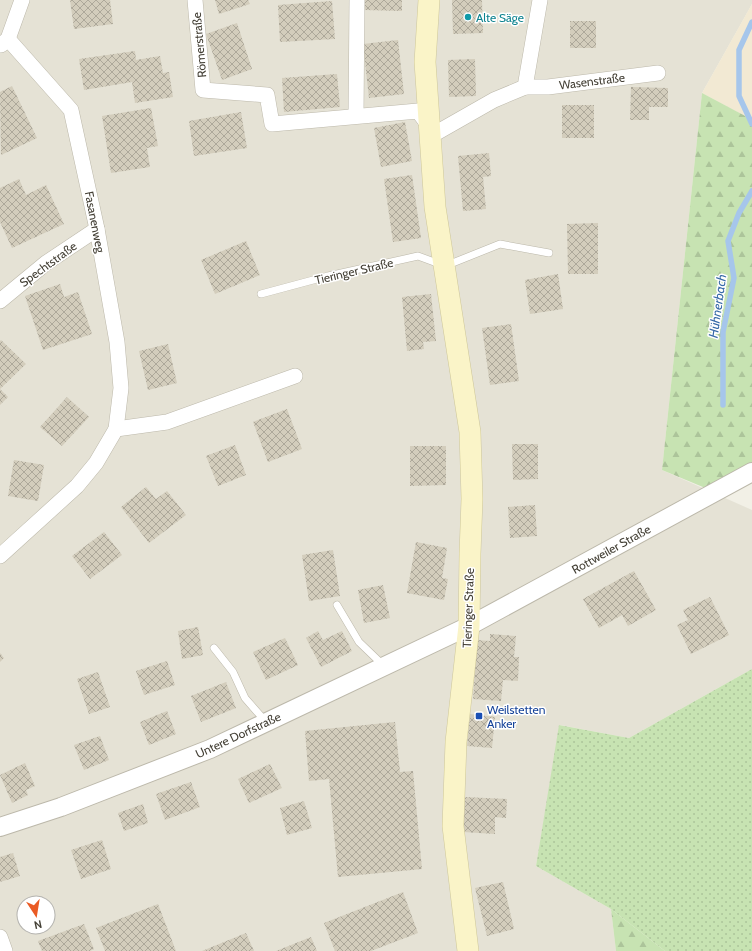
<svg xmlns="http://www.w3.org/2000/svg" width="752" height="951" viewBox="0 0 752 951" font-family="Cabin,sans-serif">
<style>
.residential{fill:#e5e2d5;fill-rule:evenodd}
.commercial{fill:#f2e9d3}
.green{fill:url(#green-dots)}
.forest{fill:url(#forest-firs)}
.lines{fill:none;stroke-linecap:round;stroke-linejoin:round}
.stream{stroke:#a6c6eb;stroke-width:5.5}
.building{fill:url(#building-cross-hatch)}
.service-casing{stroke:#bcb8aa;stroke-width:8}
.minor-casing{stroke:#bcb8aa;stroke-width:16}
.tertiary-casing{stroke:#bcb8aa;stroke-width:20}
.secondary-casing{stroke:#cec799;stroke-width:22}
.service{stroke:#fff;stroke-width:7}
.minor{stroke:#fff;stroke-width:15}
.tertiary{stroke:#fff;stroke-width:18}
.secondary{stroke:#faf4c8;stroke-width:21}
.culture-dot{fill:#0f9aa8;stroke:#fff;stroke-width:1.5}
.transit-dot{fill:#1a4fb4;stroke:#fff;stroke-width:1.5}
.labels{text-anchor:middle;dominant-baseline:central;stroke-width:3;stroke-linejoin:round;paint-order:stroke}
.culture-label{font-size:12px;fill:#0d838f;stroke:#fff;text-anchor:start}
.street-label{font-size:12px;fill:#444036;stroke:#fff}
.transit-label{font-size:12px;fill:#164399;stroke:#fff;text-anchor:start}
.water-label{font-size:13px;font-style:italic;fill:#376aa8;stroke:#fff}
</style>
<defs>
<pattern id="green-dots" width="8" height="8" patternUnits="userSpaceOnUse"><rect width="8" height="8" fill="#c7e3b2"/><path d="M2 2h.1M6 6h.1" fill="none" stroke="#acc49a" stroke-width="1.8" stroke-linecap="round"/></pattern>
<pattern id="forest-firs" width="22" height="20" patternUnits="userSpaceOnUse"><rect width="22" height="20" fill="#c7e3b2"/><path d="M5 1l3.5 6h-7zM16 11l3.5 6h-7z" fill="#acc49a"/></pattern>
<pattern id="building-cross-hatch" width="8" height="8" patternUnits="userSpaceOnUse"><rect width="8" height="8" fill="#d3cdbc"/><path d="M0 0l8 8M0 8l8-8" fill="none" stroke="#ada89a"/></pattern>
</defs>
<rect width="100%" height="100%" fill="#f2f0e6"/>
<path class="residential" d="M0,0H752V4L702,93L662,470L752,510V669L629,738L560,725L536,866L611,909L616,951H0ZM24,903H48V927H24Z"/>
<path class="commercial" d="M752,4V120L702,93Z"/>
<path class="green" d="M752,669V951H665L611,909L536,866L559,725L629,738Z"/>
<g class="forest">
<path d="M702,93L749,118L752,124V472L715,492L662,470Z"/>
<path d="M611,909L665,951H616Z"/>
</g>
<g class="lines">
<g class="stream">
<path d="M752,22L739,50V96L752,124"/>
<path d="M723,405V332L734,278L728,241L739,213L752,191"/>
</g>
</g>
<g class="building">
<path d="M70,0H110L113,24L74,29Z"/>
<path d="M215,0H248L250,4L219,14Z"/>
<path d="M364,0H402V11L364,10Z"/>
<path d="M452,0H482L483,33L453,34Z"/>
<path d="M332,1L335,39L280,42L278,5Z"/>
<rect x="570" y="21" width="26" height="27"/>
<path d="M237,23L252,69L222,80L206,34Z"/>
<path d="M398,40L404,94L369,98L363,44Z"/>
<path d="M135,51L136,60L160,56L163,73L169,72L173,97L135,103L132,82L84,90L79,59Z"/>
<path d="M475,59L476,96L449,97L448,60Z"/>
<path d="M337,74L340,107L284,112L282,78Z"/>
<path d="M12,86L37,138L1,155L0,92Z"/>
<path d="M631,87L668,88V107H649V120H630Z"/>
<rect x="562" y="105" width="32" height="33"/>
<path d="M151,108L158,146L147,148L150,167L111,173L102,116Z"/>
<path d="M241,112L247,148L194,156L189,121Z"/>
<path d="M405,122L412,161L381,167L374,128Z"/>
<path d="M489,153L491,176L483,177L486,209L463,211L458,156Z"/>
<path d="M412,175L421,238L393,242L384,179Z"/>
<path d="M19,179L26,195L46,185L64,224L12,248L0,222V188Z"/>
<path d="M598,223V274H568L567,224Z"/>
<path d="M246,241L260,275L215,294L201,260Z"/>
<path d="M558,274L563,309L530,314L525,280Z"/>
<path d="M60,284L64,297L78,292L92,334L43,350L25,296Z"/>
<path d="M431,294L436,341L423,342L424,349L407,351L402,297Z"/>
<path d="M511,324L519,381L490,385L482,328Z"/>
<path d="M1,340L26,364L0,389L8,397L0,405V341Z"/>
<path d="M168,344L177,383L148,390L139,351Z"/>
<path d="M67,397L89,417L62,446L40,427Z"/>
<path d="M287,409L302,449L268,462L253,422Z"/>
<path d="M512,444H538V479L513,480Z"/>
<path d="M235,445L246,475L218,486L206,456Z"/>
<path d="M410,446H446V485L410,486Z"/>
<path d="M14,460L44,465L38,501L8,496Z"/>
<path d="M146,487L156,499L167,491L186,515L149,543L121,507Z"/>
<path d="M535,505L537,536L510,538L508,507Z"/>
<path d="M104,532L122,555L90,579L72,556Z"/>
<path d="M416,542L447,548L442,578L448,579L444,600L407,593Z"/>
<path d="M333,550L340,596L309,601L302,555Z"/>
<path d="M634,571L656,610L628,626L622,615L599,628L583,599Z"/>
<path d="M383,585L390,618L364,623L358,590Z"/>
<path d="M710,597L729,635L691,654L677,625L688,620L683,610Z"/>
<path d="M198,627L203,655L182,659L178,631Z"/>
<path d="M318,631L323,640L342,631L352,651L321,667L306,638Z"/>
<path d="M490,634L516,636L514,657H519L518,681L503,680L501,701L473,699L477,640L490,641Z"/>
<path d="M285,638L298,665L266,680L253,652Z"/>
<path d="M0,653L4,658L0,662Z"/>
<path d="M167,661L175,685L144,695L136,671Z"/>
<path d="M98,672L110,707L89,714L77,679Z"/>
<path d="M226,682L236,708L201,722L191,696Z"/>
<path d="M167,711L176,734L149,745L140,722Z"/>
<path d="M470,714L495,717L492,748L467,746Z"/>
<path d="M395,722L400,772L413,771L422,869L338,877L329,779L309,781L305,731Z"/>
<path d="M100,736L109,760L84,770L74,745Z"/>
<path d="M25,763L35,786L26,790L28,795L12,803L0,775Z"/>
<path d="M270,764L282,788L249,803L238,779Z"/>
<path d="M191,782L200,807L165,820L156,794Z"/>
<path d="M465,797L507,799L506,818L495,817V834L463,832Z"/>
<path d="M304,801L312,828L287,835L280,808Z"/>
<path d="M143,804L148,823L124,831L118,813Z"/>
<path d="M102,840L111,869L81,879L71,850Z"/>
<path d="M13,853L20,876L0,882V857Z"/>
<path d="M503,882L514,929L487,936L475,888Z"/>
<path d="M403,892L418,933L371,951H335L324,923Z"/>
<path d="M158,904L176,951H105L96,928Z"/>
<path d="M84,924L94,949L90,951H42L38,941Z"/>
<path d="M246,933L254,951H202Z"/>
<path d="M311,937L317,951H276Z"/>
</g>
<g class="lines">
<g class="service-casing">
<g id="service">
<path d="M261,294L328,276L418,256L445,266L500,244L549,253"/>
<path d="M337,605L359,642L384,666"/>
<path d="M214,648L233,672L245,698L266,722"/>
</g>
</g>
<g class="minor-casing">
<g id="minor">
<path d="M195,0L203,90L267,95L272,124L418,111L429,126"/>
<path d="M1,45L8,39L22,0"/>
<path d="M525,87H548L658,73"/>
<path d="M356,116L357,0"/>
<path d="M429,137L494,100L525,87L540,0"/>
<path d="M0,301L46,263L97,229"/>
<path d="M116,429L167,422L295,376"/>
<path d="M0,556L77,486L96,463L116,429L121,388L117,342L97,229L71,110L8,39"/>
<path d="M0,937L5,951"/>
</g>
</g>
<g class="tertiary-casing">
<path id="tertiary" d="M0,827L61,807L210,749L469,626L752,472"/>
</g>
<g class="secondary-casing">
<path id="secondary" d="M429,0L425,62L435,207L470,432L472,499L470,554L469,626L456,742L453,826L468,951"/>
</g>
<use href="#service" class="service"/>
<use href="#minor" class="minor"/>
<use href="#tertiary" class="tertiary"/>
<use href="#secondary" class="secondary"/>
</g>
<circle class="culture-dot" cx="468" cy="17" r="4"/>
<rect class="transit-dot" x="475" y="712" width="8" height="8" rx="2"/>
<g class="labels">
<g class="culture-label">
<text x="476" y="17">Alte Säge</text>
</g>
<g class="street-label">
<text transform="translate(199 45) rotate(-95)">Römerstraße</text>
<text transform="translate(592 81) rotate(-7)">Wasenstraße</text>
<text transform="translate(95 222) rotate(79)">Fasanenweg</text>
<text transform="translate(48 264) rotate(-36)">Spechtstraße</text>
<text transform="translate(354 271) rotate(-13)">Tieringer Straße</text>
<text transform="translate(611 549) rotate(-29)">Rottweiler Straße</text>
<text transform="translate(468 608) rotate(-88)">Tieringer Straße</text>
<text transform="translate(238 735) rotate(-25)">Untere Dorfstraße</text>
</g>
<g class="transit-label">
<text x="487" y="709">Weilstetten<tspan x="487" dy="14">Anker</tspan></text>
</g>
<g class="water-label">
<text transform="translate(717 306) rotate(-82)">Hühnerbach</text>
</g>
</g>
<g transform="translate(36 915) rotate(168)"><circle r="19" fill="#ffffff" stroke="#b4b3af"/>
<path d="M0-3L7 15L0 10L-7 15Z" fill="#ea5b25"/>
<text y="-6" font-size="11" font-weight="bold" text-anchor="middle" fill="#444036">N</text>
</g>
</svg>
